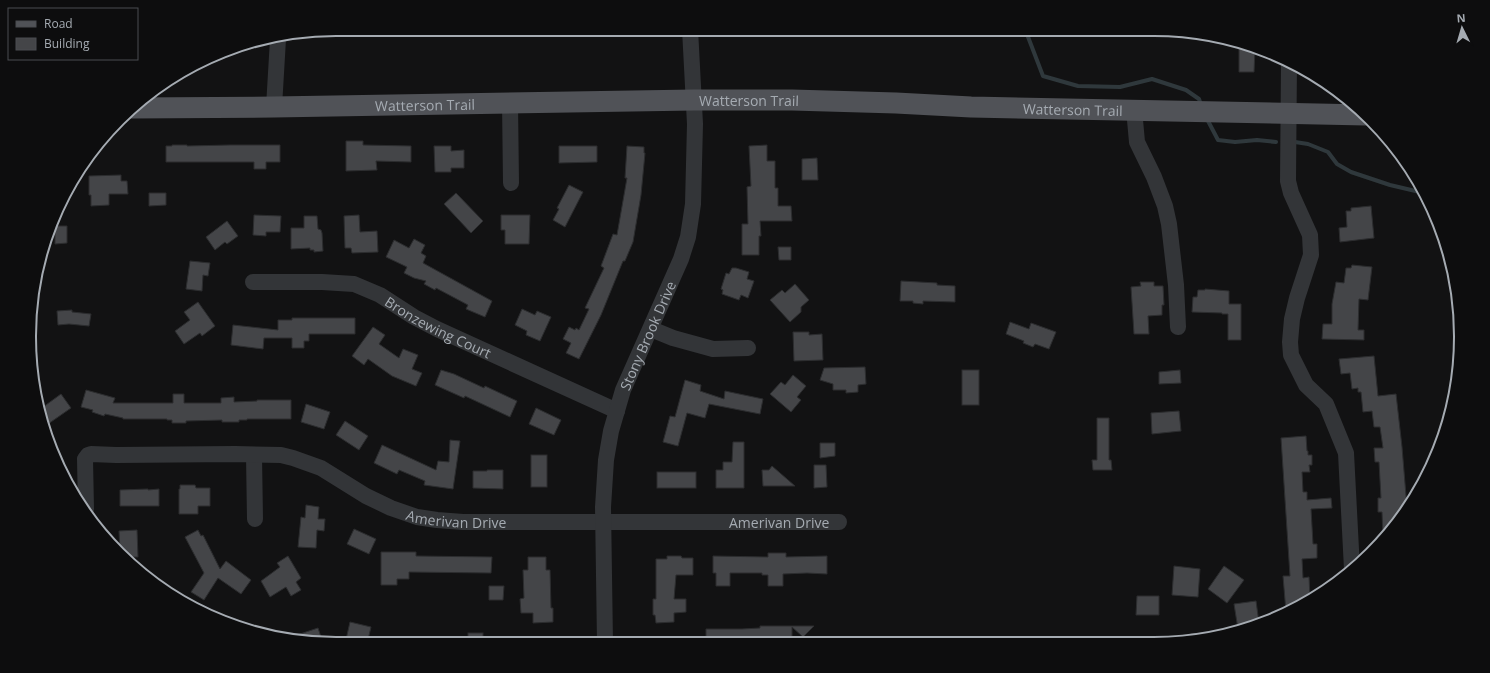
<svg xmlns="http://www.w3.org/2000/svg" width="1490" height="673" viewBox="0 0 1490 673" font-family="'Open Sans',sans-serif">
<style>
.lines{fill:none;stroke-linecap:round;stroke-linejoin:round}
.stream{stroke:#2f383c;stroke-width:4}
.building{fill:#444548;stroke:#2c2d2f}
.minor{stroke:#333538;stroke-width:16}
.major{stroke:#505257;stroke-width:21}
.labels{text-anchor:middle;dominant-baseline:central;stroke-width:3;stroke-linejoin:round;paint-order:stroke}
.street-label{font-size:14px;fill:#a5abb2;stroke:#0d0d0e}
.rim{fill:none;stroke:#a5abb2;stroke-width:2}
</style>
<rect width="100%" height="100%" fill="#121213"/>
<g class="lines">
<g class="stream">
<path d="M1025,29L1043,76L1078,86L1120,87L1152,79L1186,90L1199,99L1201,105"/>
<path d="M1207,119L1218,140L1235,142L1257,140L1276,142"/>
<path d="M1295,142L1308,144L1328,152L1337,164L1351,172L1390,185L1424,193"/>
</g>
</g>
<g class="building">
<path d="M1239,43L1255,47L1254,72H1239Z"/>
<path d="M346,141H363V145L411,146V162L376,161L377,170L346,171Z"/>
<path d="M172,145H187V146L230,145H280V162H266V169H254V162H166V146H172Z"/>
<path d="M767,145V161H775V188H778V206H791L792,221H760L761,236H759V255H742V224H748L747,187L751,186L749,146Z"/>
<path d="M434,146H451V151L464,150V168H451V172H435Z"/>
<path d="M559,146H597V162L559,163Z"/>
<path d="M627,146L644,147V153H645L641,195L633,242L625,261H623L601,315L579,359L566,353L571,343L563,339L569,327L575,330L576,328L579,330L589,309L585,308L604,268L601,266L613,234L617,235L627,178H625Z"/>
<path d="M817,158L818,180H802V159Z"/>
<path d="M121,175V181H127L128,194H109V205L91,206V195H89V176Z"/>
<path d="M569,185L583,192L565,227L553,220L559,209L557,208Z"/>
<path d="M149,193H166V205L149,206Z"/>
<path d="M456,193L483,221L471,233L444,204Z"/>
<path d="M1371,206L1374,238L1340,242L1339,228L1347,227L1346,211H1351V208Z"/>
<path d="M254,215L281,216L280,232H266V236L253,235Z"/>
<path d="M359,215L360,232L377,231L378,252L352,253L351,248H345L344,216Z"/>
<path d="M501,215H530L529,244H505V230H501Z"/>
<path d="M304,216H317L318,229L321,230L322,233L323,251L314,252V250H310V248L291,249V228H304Z"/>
<path d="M227,221L238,236L227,244L225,242L215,250L206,237Z"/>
<path d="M55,226H67V243L55,244Z"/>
<path d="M414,239L425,245L421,253L426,256L423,263L492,301L485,317L466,309L468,305L436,288L435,290L424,284L426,281L414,278L404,273L407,267L386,257L394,240L409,248Z"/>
<path d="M778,247H791V260H779Z"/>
<path d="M190,261L210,263L208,276L203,275L202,291L186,289Z"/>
<path d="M1352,265L1372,267L1368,300L1359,299L1358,330H1364V340L1322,339L1323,324H1332V304L1336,282L1344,283L1346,268H1351Z"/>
<path d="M732,268H736L749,272L747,279L754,281L748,298L741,295L739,300L722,294L723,290L721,289L726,273L729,274Z"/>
<path d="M901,281L937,283V285L955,286V302L923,301V304L913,303V301H900Z"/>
<path d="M1140,282H1154V286H1163L1164,305H1162V315L1148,316L1149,334H1134L1131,287L1141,286Z"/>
<path d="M795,284L809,300L801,307V312L790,322L770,300L782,290L785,293Z"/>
<path d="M1205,289L1229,291V304H1241V340H1228V314H1222V313L1192,312L1193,297H1197L1198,290H1205Z"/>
<path d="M198,302L215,326L202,336L200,333L184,344L175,331L190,320L184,312Z"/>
<path d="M522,309L535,315L537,311L551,317L540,341L526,335L527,331L515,325Z"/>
<path d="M72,310V312L91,314L89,326L69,324L58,325L57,311Z"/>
<path d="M292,318H355V334H309V341H304V348H292V338H264L263,349L231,345L233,325L278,330V320H292Z"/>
<path d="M1010,322L1029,329L1031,323L1056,332L1049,349L1035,344L1033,347L1023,343L1024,341L1006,334Z"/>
<path d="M373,327L385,335L379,344L399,358L403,349L418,355L412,369L422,373L416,386L392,376L368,359L364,365L352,356Z"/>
<path d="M793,332H809V335L822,334L823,360L794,361Z"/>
<path d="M1374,356L1378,396L1396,394L1402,447L1407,508L1398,524L1383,538L1382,512H1378V498H1381L1379,462H1375L1374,448H1383L1380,427H1374L1372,411L1363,412L1361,392H1358V388L1352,389L1350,373L1341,374L1339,359Z"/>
<path d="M865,367L866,384L858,385V392L846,393V390H833V384L820,380L824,368Z"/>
<path d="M441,370L454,374L484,388L485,386L517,401L510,417L465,396L464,398L435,385Z"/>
<rect x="962" y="370" width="17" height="35"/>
<path d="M1180,370L1181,383L1159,384V372Z"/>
<path d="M793,375L806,386L797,397L801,400L791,412L770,394L781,382L785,385Z"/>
<path d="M685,380L701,385L700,391L724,399L725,391L763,399L760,414L709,404L705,418L687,413L678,446L663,442L670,416L675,417Z"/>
<path d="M86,390L115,398L113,403H173V394H184V403H221V398L234,397V402L257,401V400H291V419H247V420H239V422H222V420L186,421V423H172V420H167V419H123V418L105,414L104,416L92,412L93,410L81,407Z"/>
<path d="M61,394L71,408L48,424L40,413L39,410Z"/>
<path d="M306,404L330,412L324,429L301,422Z"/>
<path d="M536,408L561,420L554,435L529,424Z"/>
<path d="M1179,411L1181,431L1152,434L1151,413Z"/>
<path d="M1097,418H1109V460H1111L1112,470H1093L1092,460H1097Z"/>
<path d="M345,421L368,436L359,450L336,435Z"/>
<path d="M1306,436L1307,451H1308V455H1312V465H1309L1310,472H1302L1303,492H1307V500L1331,498L1332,508L1311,509L1313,544H1317V558L1302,559L1303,578L1309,577L1310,598L1286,612L1283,576H1290L1281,438Z"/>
<path d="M450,440L460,441L453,489L424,485L425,481L399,470L397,474L374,463L382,445L436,470L438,461L449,462Z"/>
<path d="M733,442H744V488H716V470H723V462H732Z"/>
<path d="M820,443H835V456L820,458Z"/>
<rect x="531" y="455" width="16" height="32"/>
<path d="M814,465H826L827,487L814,488Z"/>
<path d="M772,466L795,486H763L762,470H769Z"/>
<path d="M487,470H503V489L473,488V471H487Z"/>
<rect x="657" y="472" width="39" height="16"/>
<path d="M180,485H195L196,488H210V506H198V514H179V489H180Z"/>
<path d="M148,489V490L159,489V506H120V490Z"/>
<path d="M306,505L319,507L318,519H325L324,531L317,530L316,548L298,547L301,517L305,518Z"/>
<path d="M354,529L376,539L369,554L347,544Z"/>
<path d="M137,530L138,557H125L120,551L119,531Z"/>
<path d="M198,530L201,536L203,535L220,569L226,561L251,580L241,594L218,578L204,600L191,592L204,573L185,537Z"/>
<path d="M381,552H416V556L492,557L491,573L409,572V579H397V585H381Z"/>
<path d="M768,553H786V557L827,556V574L807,573L783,574V586H768V575H762V573H730V586H716V573H713V556L768,557Z"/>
<path d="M288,556L301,578L296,582L301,590L291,596L286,587L270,597L261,581L280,567L277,563Z"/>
<path d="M667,556H681L682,558H693V575H676L674,599H686V612L674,613V622L656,623L655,615H653V599H656V559H667Z"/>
<path d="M528,557H546V570H550L551,608H553V622L533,623V613H521L520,599L524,598L523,570H528Z"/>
<path d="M1174,566L1200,569L1198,597L1172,595Z"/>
<path d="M1224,566L1244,580L1227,603L1208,589Z"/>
<path d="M489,586H504L503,600H489Z"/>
<path d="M1137,596H1159V615H1136Z"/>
<path d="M1256,601L1259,623L1238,629L1234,604Z"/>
<path d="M350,622L371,627L367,644H345Z"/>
<path d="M760,626H814L803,637L792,627V642L706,643V629H742L760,628Z"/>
<path d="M318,628L323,643L285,639Z"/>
<rect x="468" y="633" width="15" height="11"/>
</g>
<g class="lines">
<g class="minor">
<path d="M1289,62L1288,181L1291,193L1310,235L1311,255L1297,298L1292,319L1290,342L1291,355L1306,385L1326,404L1346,453L1352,569"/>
<path d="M510,103L511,183"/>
<path d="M274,107L278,39"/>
<path d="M1134,109L1137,142L1154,177L1165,206L1169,224L1176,285L1178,327"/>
<path id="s1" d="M253,282H322L354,284L380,295L414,317L437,329L617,411"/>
<path d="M651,329L673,338L713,349L748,348"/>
<path d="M254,455L255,519"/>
<path id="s2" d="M86,509L85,459L88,455L91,454L116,455L235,454L281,455L293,458L321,468L366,496L391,508L417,517L437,520L463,522H839"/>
<path d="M1194,641H1195"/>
<path id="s3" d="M605,643L603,507L606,460L611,431L623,390L681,259L688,237L693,204L695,124L690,29"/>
</g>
<path class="major" id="s4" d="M132,108L274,107L694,100H792L896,103L971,107L1366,115"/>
</g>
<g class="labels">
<g class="street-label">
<text stroke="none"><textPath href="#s4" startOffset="617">Watterson Trail</textPath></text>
<text stroke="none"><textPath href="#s4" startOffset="293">Watterson Trail</textPath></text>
<text stroke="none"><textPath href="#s4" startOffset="941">Watterson Trail</textPath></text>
<text stroke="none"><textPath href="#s1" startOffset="196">Bronzewing Court</textPath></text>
<text stroke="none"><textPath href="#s3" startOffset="315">Stony Brook Drive</textPath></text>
<text stroke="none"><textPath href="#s2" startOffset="438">Amerivan Drive</textPath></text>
<text stroke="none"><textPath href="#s2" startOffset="761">Amerivan Drive</textPath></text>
</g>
</g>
<path d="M0 0H1490V673H0ZM336 36H1154A300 300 0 0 1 1454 336V337A300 300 0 0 1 1154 637H336A300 300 0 0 1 36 337V336A300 300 0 0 1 336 36Z" fill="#0d0d0e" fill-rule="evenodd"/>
<path class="rim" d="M336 36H1154A300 300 0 0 1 1454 336V337A300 300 0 0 1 1154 637H336A300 300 0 0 1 36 337V336A300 300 0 0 1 336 36Z"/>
<rect x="8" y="8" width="130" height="52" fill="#0d0d0e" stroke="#4a4c50"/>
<rect x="16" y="21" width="20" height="6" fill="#505257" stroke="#4a4c50"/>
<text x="44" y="28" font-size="12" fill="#a5abb2">Road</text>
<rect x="16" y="38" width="20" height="12" fill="#444548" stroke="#4a4c50"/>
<text x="44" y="48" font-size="12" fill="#a5abb2">Building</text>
<g transform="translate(1462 28) rotate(355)" stroke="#0d0d0e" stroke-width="3" paint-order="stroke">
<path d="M0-3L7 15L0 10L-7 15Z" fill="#a5abb2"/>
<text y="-6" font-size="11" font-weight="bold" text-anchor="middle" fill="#a5abb2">N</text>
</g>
</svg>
